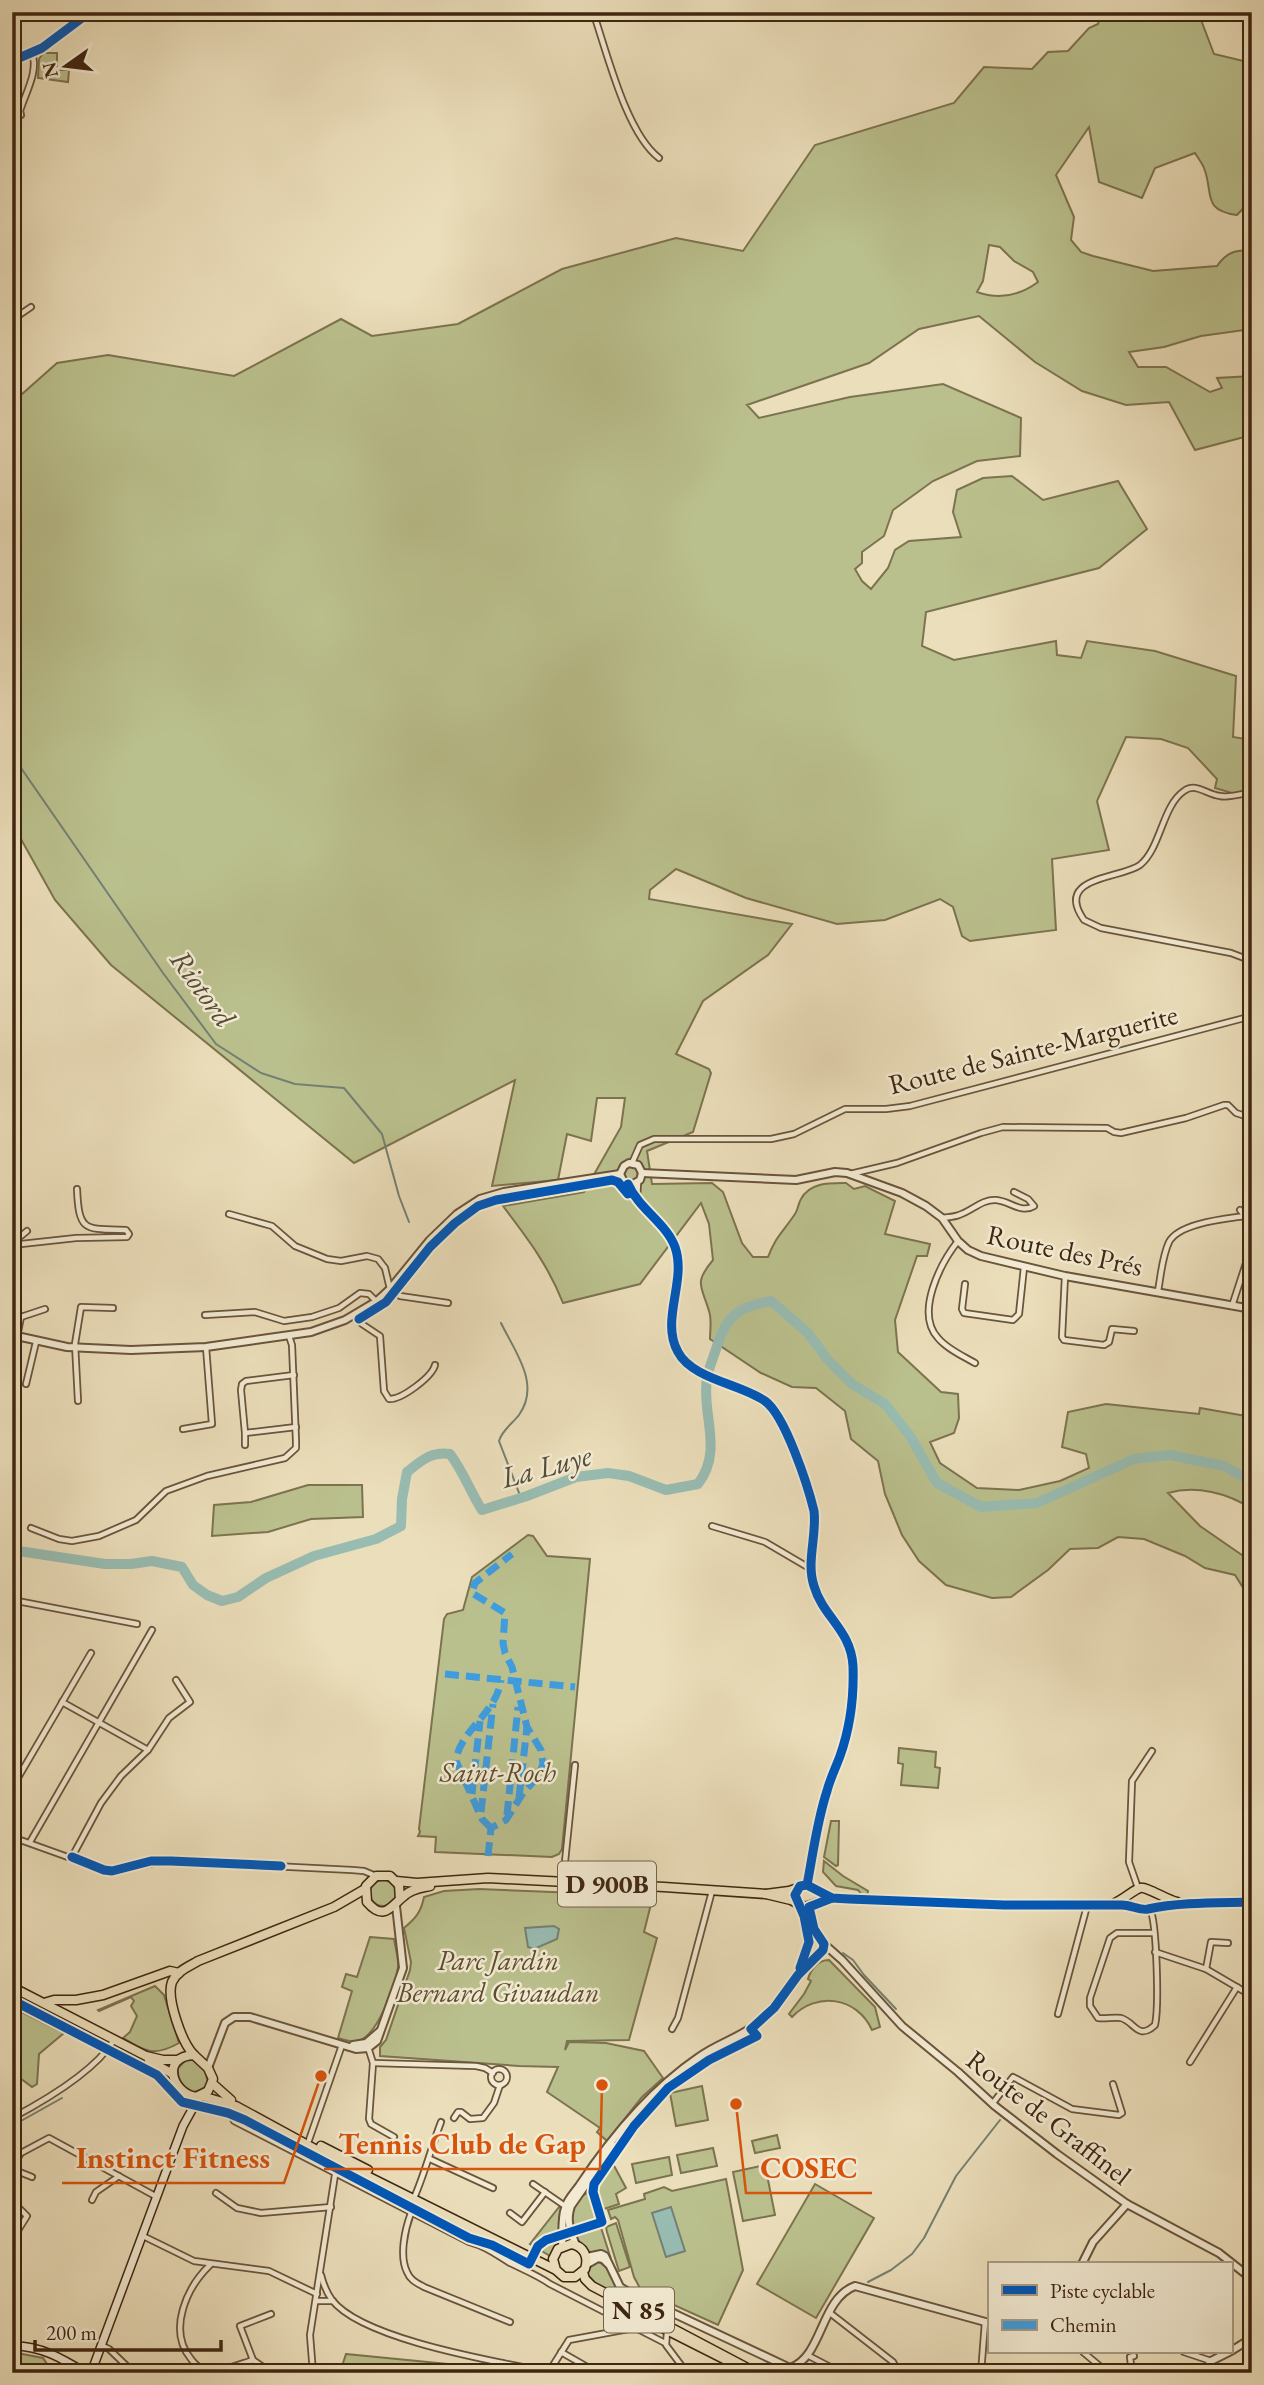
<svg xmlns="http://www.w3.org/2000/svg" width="1264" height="2385" viewBox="0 0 1264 2385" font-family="'EB Garamond',serif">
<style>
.green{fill:#bac08d;stroke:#7c734f;stroke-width:2;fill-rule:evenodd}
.water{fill:#98bcb2;stroke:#748072;stroke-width:2}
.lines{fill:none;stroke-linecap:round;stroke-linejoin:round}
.stream{stroke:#748072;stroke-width:2}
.river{stroke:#98bcb2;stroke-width:10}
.minor-casing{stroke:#6a543b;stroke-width:8}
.tertiary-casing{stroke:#6a543b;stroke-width:10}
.secondary-casing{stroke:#3f2611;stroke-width:10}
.primary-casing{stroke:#3f2611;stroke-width:11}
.minor{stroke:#f2ead2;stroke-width:4.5}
.tertiary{stroke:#f2ead2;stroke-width:6}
.secondary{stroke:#f2ead2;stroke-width:7}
.primary{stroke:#ebdeba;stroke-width:8}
.quiet{stroke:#3f9cde;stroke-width:7;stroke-dasharray:14 7;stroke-linecap:butt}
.cycleway-casing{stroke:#f2ead2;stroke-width:13}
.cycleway{stroke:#0057b8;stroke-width:9}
.labels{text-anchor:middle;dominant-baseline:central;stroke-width:5;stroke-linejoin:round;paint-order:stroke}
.shield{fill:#f2ead2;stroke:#75614b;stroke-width:2}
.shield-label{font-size:26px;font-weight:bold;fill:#3f2611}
.street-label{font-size:28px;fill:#3f2611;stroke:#f2ead2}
.park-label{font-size:28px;font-style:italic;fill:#5e4c30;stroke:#f2ead2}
.water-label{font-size:30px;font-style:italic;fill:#554c39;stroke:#f2ead2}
.leader{fill:none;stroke:#d7540c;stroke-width:2.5}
.callout-dot{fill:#d7540c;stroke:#f2ead2;stroke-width:2.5}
.callout-label{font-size:30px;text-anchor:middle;font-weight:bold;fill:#d7540c;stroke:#f2ead2;stroke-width:5;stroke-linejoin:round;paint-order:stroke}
</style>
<rect width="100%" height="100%" fill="#ebdeba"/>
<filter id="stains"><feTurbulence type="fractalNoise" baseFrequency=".00286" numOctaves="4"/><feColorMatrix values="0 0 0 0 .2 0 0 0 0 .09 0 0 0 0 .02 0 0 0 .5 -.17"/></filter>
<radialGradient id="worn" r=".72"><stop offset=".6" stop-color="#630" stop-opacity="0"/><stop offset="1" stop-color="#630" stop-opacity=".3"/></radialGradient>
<g class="green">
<path d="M1101,12H1198L1214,54L1252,63V199L1237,215C1201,210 1214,193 1204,168C1202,163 1198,158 1195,153L1155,168L1142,198L1099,182L1089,127L1056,175L1074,217L1071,240L1081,252L1093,256L1153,271L1217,266C1227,252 1235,250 1252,250V329L1201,336L1164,347L1129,352L1138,367H1166L1210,392L1222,388L1217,378L1252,376V435L1195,450L1169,402L1126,405L1082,391L1035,362L979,316L919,329L869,363L747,405L759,418L850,397L943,384L1021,418L1020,456L977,461L933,481L893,510L884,536L862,552V563L855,569L862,581L871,589L888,568L895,550L909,541L961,537L953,512L957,490L983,478L1012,476L1043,500L1118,481L1147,529L1099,568L926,612L922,646L954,660L1056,641L1057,655L1081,658L1087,641L1155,651L1236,676L1233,737L1252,740V799L1215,788L1217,779L1188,748L1161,739L1126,737L1097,801L1109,850L1052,859L1056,930L970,941L962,936L953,907L940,899L885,920L837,924L746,898L676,869L650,890L649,899L792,924L768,955L703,1001L676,1054L709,1069L711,1073L693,1132L647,1151L652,1184L712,1183L723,1192L742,1243L753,1257H768C776,1236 783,1232 795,1214C798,1210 798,1204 801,1199C810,1182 830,1183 846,1183L854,1189L865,1186L895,1201L885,1234L930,1244L927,1256H917L895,1320L898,1352L941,1392L958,1394L959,1418L954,1433L930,1442L940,1463L977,1488L1019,1490L1060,1481L1089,1468L1086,1454L1062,1447L1068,1412L1106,1404L1199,1414L1200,1408L1252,1417V1509C1228,1493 1196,1485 1168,1493L1200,1526L1252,1562V1602L1235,1575L1205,1568L1185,1556L1144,1539L1118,1537L1098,1548L1070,1549L1048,1570L1011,1597L992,1598L946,1585L919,1561L902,1535L885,1494L878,1461L851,1439L845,1411L816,1388L792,1387L761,1373L710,1339C710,1330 712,1320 709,1311C702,1286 693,1284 713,1260L709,1224L701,1203L640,1284L563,1303C548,1265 528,1239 503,1206L584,1192L621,1127L625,1098H597L591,1141L567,1134L558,1180L492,1186L515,1080L354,1163L111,965L55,900L12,823V403L57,363L108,355L234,376L341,319L372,336L458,324L562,269L676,238L743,251L815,145L954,103L984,67L1032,69L1048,52L1068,51L1089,28L1098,24ZM989,245L1000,247L1014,261L1033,272L1038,282C1019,296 999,300 977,292L983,281Z"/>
<path d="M43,53H57V70H69L68,82L38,78L39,59Z"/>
<path d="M308,1485H362L363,1517L311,1519L268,1532L212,1536L214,1505L251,1502Z"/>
<path d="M528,1535L533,1536L547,1556L590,1559L562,1849L559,1854L552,1857L435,1852L436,1837L418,1836L420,1832L419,1829L444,1619L447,1614L463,1610L472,1577Z"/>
<path d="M899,1748L936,1752L935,1767L940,1768L938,1788L901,1785L903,1764L898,1763Z"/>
<path d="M831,1821H839L838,1865L836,1866L824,1857Z"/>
<path d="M824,1861L843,1876L868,1891L867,1896L862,1895L858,1890L836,1886L823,1872Z"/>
<circle cx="383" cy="1893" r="13"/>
<path d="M479,1889L653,1896L644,1932L657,1938L629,2040L567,2041L565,2050L569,2042L606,2043L644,2051L663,2078L642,2097L607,2141L597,2132L600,2128L547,2092L558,2067L519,2066L380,2056V2047L386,2040L410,1970L411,1962L404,1928C416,1918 421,1912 424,1897L444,1891Z"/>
<path d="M370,1937L394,1939C395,1947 399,1958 398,1967C396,1984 378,2034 360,2040C353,2043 346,2040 338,2038L352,1991L342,1987L346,1974L357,1977Z"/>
<path d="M829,1960L875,2007L880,2027L872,2030C857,1997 817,1991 792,2017L789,2014L804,1994L811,1981L808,1979C811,1969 818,1960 829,1960Z"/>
<path d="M155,1986L164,1995L179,2043C154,2057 146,2052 123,2038L130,2032L137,2016L131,2006L134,2001L131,1997L99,2011L98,2010Z"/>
<path d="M12,2007L64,2033L39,2054L37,2084L32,2087L12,2072Z"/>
<path d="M186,2060H194L205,2071L208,2083L203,2090L192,2092C183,2087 177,2079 178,2068Z"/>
<path d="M702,2086L708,2120L676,2126L670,2093Z"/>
<path d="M777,2135L780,2148L755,2153L752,2141Z"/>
<path d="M713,2148L717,2166L681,2173L677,2155Z"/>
<path d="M669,2157L672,2175L636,2183L632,2164Z"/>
<path d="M612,2162L626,2188L616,2194L619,2204L601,2210L597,2187Z"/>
<path d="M765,2165L775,2215L743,2221L733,2172Z"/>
<path d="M726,2179L743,2270L718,2325L641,2290L634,2277L618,2220L615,2217L611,2219L608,2210L645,2199L644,2194L664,2187L672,2191Z"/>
<path d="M815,2184L874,2218L816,2318L757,2284Z"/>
<path d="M587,2193L591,2196L610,2256L603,2251L588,2254C572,2238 561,2205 587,2193Z"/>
<path d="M559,2207L562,2209L560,2243L550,2256L530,2244Z"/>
<path d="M616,2223L630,2267L619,2271L607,2232L606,2227Z"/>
<path d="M596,2261C609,2264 616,2284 624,2294L621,2298L595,2283L587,2274V2267Z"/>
<path d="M12,2352L43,2358L53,2373H12Z"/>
<path d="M346,2354L499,2369L507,2373H320V2370L341,2369Z"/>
</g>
<g class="water">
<path d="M554,1926L559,1929L557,1939L534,1949L528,1947L525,1928Z"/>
<path d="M671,2207L685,2251L666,2257L652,2213Z"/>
</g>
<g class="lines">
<g class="stream">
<path d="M12,755L163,973L216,1044L261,1073L295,1084L344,1088L382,1134L399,1196L409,1222"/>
<path d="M501,1323C515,1352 541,1384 519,1415C512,1424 502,1430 499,1441L521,1498"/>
<path d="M843,1953L853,1960L864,1975L896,2009"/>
<path d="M12,2126L62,2098"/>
<path d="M868,2282L891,2270L912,2254L924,2238L956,2176L1000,2120"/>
</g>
<path class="river" d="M12,1550L105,1564H131L152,1561L182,1567L193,1585L207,1595L222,1601L238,1597L266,1578L314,1556L376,1539L401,1526L402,1499L407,1472C421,1461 431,1451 450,1454C463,1471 470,1491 482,1510L527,1496L576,1477L608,1473L629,1476L666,1490L698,1484C724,1450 701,1414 707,1378C709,1367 714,1356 717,1346C727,1315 740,1306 771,1301L808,1333L827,1359L852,1384L885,1404L910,1436L937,1483L981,1507L1037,1503L1134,1459L1170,1455L1224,1466L1252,1482"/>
<g class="minor-casing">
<g id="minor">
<path d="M593,12C607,52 626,133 659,158"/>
<path d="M21,115L20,111C25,94 39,71 32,53"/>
<path d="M12,320L31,307"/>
<path d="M1252,792C1242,794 1229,798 1220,796C1207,795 1196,782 1184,791C1162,806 1161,848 1140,865C1121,879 1053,876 1084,920L1101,928L1231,953L1252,961"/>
<path d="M632,1163L640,1145L654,1139H771L794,1134L845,1109H886L910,1106L1252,1016"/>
<path d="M850,1174L897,1163L981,1133L1003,1127L1107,1128L1114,1132L1121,1133L1186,1118L1224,1105H1228L1236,1113L1252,1118"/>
<path d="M628,1184C639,1209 667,1224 675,1248C687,1281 660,1320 678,1353C692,1379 741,1384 765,1401C785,1415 808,1486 814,1511C817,1536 806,1562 814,1585C823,1617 851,1630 853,1665C854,1694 850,1728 841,1755C836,1769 829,1781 825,1795C818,1824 813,1854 807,1884"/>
<path d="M637,1199L638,1183"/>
<path d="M229,1214L272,1226L295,1246L327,1259L341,1261L367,1256L378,1259L385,1268L390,1289L400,1296L448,1303"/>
<path d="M942,1218C948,1217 954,1217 959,1215C972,1211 982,1199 996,1200C1010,1201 1021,1214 1034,1206L1028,1199L1014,1192"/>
<path d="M12,1236H21L27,1231"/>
<path d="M958,1241C940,1264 915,1313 938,1338C947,1349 963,1356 975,1363"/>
<path d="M12,1245L76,1238L127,1237L129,1234L126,1230C84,1229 79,1232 77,1189"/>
<path d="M1065,1276L1062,1337L1064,1340L1104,1345L1109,1342L1112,1329L1134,1331"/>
<path d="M965,1284L962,1309L964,1313L1013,1320L1019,1314L1024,1267"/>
<path d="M1158,1291C1161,1275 1162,1257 1169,1242C1179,1223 1225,1219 1245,1216L1240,1210"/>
<path d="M12,1305L21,1317L17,1337"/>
<path d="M1232,1306L1247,1260"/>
<path d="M205,1315L255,1312L284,1321L312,1317L339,1308L360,1293L369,1294L376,1301"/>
<path d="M356,1315L362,1324L380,1336L384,1391L389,1399C401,1400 432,1377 435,1365"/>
<path d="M21,1317L45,1309"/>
<path d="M294,1375L246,1381L242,1384L241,1390L245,1433L296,1427"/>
<path d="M26,1384L36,1342"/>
<path d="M78,1401L75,1344L81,1307L113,1308"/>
<path d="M183,1429L212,1424L206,1347"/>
<path d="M245,1433V1445"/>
<path d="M712,1526L765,1542L811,1569"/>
<path d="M31,1528L59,1539L72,1541L99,1536L136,1520L166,1491L207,1476L285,1458L296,1448V1441L292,1345L289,1336"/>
<path d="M12,1600L137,1624"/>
<path d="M62,1702L148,1750"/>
<path d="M12,1788L91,1653"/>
<path d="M12,1837L104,1870C126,1871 148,1862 171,1861L352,1870L364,1871L376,1876"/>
<path d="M30,1842L152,1630"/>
<path d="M72,1857L101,1803L121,1776L148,1750L169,1718L190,1702L176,1680"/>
<path d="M563,1881L575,1765"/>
<path d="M1138,1888L1129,1862L1132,1781L1152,1751"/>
<path d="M1150,1909C1157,1923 1159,2008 1155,2025C1138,2041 1135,2022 1121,2018C1113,2017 1105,2019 1098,2018L1090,2006V1998L1110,1938L1117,1933H1154"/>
<path d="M1155,1952L1206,1969L1252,1996"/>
<path d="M1206,1969L1211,1942L1228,1943"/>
<path d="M1058,2014L1087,1906"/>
<path d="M672,2029L678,2018L712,1891"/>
<path d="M368,2047L373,2063L369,2119L371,2124L394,2137"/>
<path d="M1190,2062L1237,1987"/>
<path d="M373,2063L476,2066L485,2068L493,2073"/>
<circle cx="499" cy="2077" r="8"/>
<path d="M225,2102L234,2121L469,2242C487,2247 495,2254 510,2263C524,2270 537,2275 550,2284L665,2343"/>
<path d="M993,2103L1013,2077L1072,2109L1119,2115L1122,2113L1113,2084"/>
<path d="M195,2105L228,2113"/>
<path d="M12,2118C44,2101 95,2071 114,2040"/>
<path d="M454,2118L458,2112H461L470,2119L483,2118L494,2103L500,2085"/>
<path d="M309,2140L342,2045"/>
<path d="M430,2159L493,2188"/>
<path d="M32,2177L17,2171L15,2162L21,2153L49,2138L157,2197"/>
<path d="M533,2184L565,2206"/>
<path d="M216,2193L237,2208L261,2213L331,2207"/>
<path d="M414,2198C425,2173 431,2148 441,2122"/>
<path d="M92,2200L96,2192L119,2176"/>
<path d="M12,2206L18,2207L27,2216L12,2240"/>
<path d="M411,2213C405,2229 399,2256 407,2272C410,2280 417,2283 424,2287L510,2322"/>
<path d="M510,2213L522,2222L545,2192"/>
<path d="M143,2236L194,2261L269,2271L317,2294"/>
<path d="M210,2265C187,2287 167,2330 191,2359C195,2365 202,2370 209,2370C223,2372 240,2364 253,2360L272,2373"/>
<path d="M321,2275C323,2283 327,2293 332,2300C362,2339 493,2361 543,2371L552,2367L569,2340L634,2328"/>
<path d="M316,2301H333"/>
<path d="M830,2313L893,2362L899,2373"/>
<path d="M667,2332L666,2345L687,2373"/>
<path d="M101,2345L109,2349L134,2373"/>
<path d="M561,2352L596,2372"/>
<path d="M1083,2352L1108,2373"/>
<path d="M1184,2352L1211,2361"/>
<path d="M807,2355L842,2373"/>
<path d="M253,2360L240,2326L271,2314"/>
<path d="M502,2363L506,2370L513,2373"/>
<path d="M313,2373L310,2335L337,2162"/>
<path d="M981,2373L985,2322"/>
<path d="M1132,2373L1130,2357L1134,2356"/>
</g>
</g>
<g class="tertiary-casing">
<g id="tertiary">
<path d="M12,61L42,48L90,12"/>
<path d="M642,1173L796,1180L835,1172L847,1173L902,1193L926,1206L942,1218L958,1241L968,1250L981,1256L1065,1276L1252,1309"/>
<path d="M620,1174L624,1182L631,1185L640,1180L642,1173"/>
<path d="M620,1174L624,1166L629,1163L638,1165L642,1173"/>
<path d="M12,1335L67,1347L131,1350L206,1347L311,1332L345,1320L377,1301L390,1289L430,1240L457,1214L480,1199L504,1192L620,1174"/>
<path d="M824,1944L842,1960L902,2026L958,2072L995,2106L1057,2154L1127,2204L1219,2253L1252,2279"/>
<path d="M799,1970L809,1942L801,1906"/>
<path d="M353,2045L366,2043L380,2031"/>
<path d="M208,2068L225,2023L234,2017H250L356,2049L368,2048L377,2041L403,1968L396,1906"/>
<path d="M576,2245C570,2231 566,2220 571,2206L613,2146"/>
<path d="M562,2246C563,2234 561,2219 565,2208C567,2200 574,2193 579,2186C611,2138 652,2089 699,2057C718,2043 742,2037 759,2022C784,2001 797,1969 823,1950L824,1944L814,1929L809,1907"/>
<path d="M587,2257L601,2254L605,2256L620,2287L630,2293L790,2368C823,2357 820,2299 855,2286L989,2323"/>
<path d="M1082,2264L1093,2242L1127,2204"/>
<path d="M586,2265L598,2258L603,2259L608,2264"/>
<path d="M1231,2351L1252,2338"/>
<path d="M1203,2373L1211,2361L1229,2352"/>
</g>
</g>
<g class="secondary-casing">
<g id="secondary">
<path d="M12,2346C40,2345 63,2359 86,2373"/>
<path d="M91,2373L183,2126L199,2097"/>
</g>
</g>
<g class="primary-casing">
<g id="primary">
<path d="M396,1881L417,1883L488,1878L664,1887L766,1894L791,1900L805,1907L832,1898"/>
<path d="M766,1894L789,1891L807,1885L832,1898L849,1899L1004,1905H1122C1130,1905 1142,1911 1148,1909C1181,1902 1218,1903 1252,1902"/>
<path d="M400,1899L399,1885L390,1876H376L366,1886L367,1902C384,1922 391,1906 404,1896C411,1889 421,1888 430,1886"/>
<path d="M1115,1903C1124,1899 1135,1889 1140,1888C1146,1886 1167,1900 1177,1902"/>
<path d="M12,1987L146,2056L163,2060H178"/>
<path d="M44,2003L54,2000H76L103,1995L170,1971L179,1973"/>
<path d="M194,2055C182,2043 166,1998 172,1982C177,1971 188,1967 198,1961L334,1907L365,1889"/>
<path d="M194,2055L208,2068L213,2079L208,2091L196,2097C171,2093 161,2056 194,2055Z"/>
<path d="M149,2061L173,2074"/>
<path d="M213,2084L231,2100"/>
<path d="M202,2096L236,2106L337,2161L556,2270L564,2277H575L585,2269C589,2257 584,2246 571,2244L558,2249L553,2259L556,2270"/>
<path d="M321,2146L368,2170"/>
<path d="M583,2272L585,2279L592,2286L757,2373"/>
<path d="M627,2310L728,2361"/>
</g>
</g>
<use href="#minor" class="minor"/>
<use href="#tertiary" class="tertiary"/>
<use href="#secondary" class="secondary"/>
<use href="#primary" class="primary"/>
<g class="quiet">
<path d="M445,1674L575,1687"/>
<path d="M472,1794L480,1721"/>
<path d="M519,1798L527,1727"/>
<path d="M481,1812L493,1704"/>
<path d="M507,1815L518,1707"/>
<path d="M491,1828L482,1819L456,1761C459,1731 497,1713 501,1680"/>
<path d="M488,1856L491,1828L506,1820L523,1793L538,1777L543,1764L541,1750L527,1727L512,1667L505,1653L503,1643L505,1613L472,1593L475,1583L512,1554"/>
</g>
<g class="cycleway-casing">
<g id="cycleway">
<path d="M12,61L42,48L90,12"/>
<path d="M628,1184C639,1209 667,1224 675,1247C687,1281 660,1320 678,1352C692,1379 741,1384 765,1401C785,1415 808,1486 814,1511C817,1536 806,1562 814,1586C823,1617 851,1630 853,1666C854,1695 850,1728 840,1756C836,1767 830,1779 827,1791C817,1821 813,1854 807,1885"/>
<path d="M359,1319L386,1302L430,1247L455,1223L478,1206L496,1200L612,1180L618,1182L628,1194L632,1193"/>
<path d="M72,1857L104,1870L112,1871L151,1861H171L281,1866"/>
<path d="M800,1968L809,1942L804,1916L795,1895L800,1886L807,1885L832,1898L849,1899L1004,1905H1122C1130,1905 1142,1911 1148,1909C1181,1902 1218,1903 1252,1902"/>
<path d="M12,2000L157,2075L182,2102L228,2113L245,2120L469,2238L492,2245L529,2264L538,2246L546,2240L602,2222L593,2192L594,2184L634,2126L668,2088L709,2060L757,2036L751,2029L774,2008L798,1975L823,1950L824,1944L814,1929L809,1907L832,1898"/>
</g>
</g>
<use href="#cycleway" class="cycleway"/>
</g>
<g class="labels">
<g class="shield">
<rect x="558" y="1861.5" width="98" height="45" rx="5"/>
<rect x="604" y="2287.5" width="70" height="45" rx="5"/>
</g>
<g class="shield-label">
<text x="607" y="1884">D 900B</text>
<text x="639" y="2310">N 85</text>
</g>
<g class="street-label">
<text transform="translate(1033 1049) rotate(-14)">Route de Sainte-Marguerite</text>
<text transform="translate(1065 1250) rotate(12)">Route des Prés</text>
<text transform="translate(1049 2117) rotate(38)">Route de Graffinel</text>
</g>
<g class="park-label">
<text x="498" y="1772">Saint-Roch</text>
<text x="498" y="1960">Parc Jardin<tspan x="498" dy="32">Bernard Givaudan</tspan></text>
</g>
<g class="water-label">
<text transform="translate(203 988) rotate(54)">Riotord</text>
<text transform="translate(546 1466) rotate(-15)">La Luye</text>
</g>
</g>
<path class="leader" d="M602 2085L600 2169H324M321 2076L284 2183H62M736 2104L746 2193H872"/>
<g class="callout-dot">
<circle cx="602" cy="2085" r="7"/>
<circle cx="321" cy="2076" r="7"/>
<circle cx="736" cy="2104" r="7"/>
</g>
<g class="callout-label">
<text x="462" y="2154">Tennis Club de Gap</text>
<text x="173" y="2168">Instinct Fitness</text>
<text x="809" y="2178">COSEC</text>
</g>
<rect width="1264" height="2385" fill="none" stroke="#ebdeba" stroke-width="42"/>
<rect x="14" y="14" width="1236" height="2357" fill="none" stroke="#3f2611" stroke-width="3.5"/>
<rect x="21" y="21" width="1222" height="2343" fill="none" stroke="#3f2611" stroke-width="2"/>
<rect x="988" y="2262" width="245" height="91" fill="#f2ead2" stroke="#aa9c85" stroke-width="2"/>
<rect x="1002" y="2285" width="35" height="10" fill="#0057b8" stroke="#aa9c85" stroke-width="2"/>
<text x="1050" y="2298" font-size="21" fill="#3f2611">Piste cyclable</text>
<rect x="1002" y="2320" width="35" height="10" fill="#3f9cde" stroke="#aa9c85" stroke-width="2"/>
<text x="1050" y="2332" font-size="21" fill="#3f2611">Chemin</text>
<g transform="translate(66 66) rotate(256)" stroke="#f2ead2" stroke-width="5" paint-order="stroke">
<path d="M0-5L12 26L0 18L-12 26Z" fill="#3f2611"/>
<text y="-10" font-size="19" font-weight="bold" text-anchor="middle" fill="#3f2611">N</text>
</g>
<path d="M35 2340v10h186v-10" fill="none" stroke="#3f2611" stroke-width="3.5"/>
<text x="46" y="2340" font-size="21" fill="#3f2611" stroke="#f2ead2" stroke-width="5" paint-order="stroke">200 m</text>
<rect width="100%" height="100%" filter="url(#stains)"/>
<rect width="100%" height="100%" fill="url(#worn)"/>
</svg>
